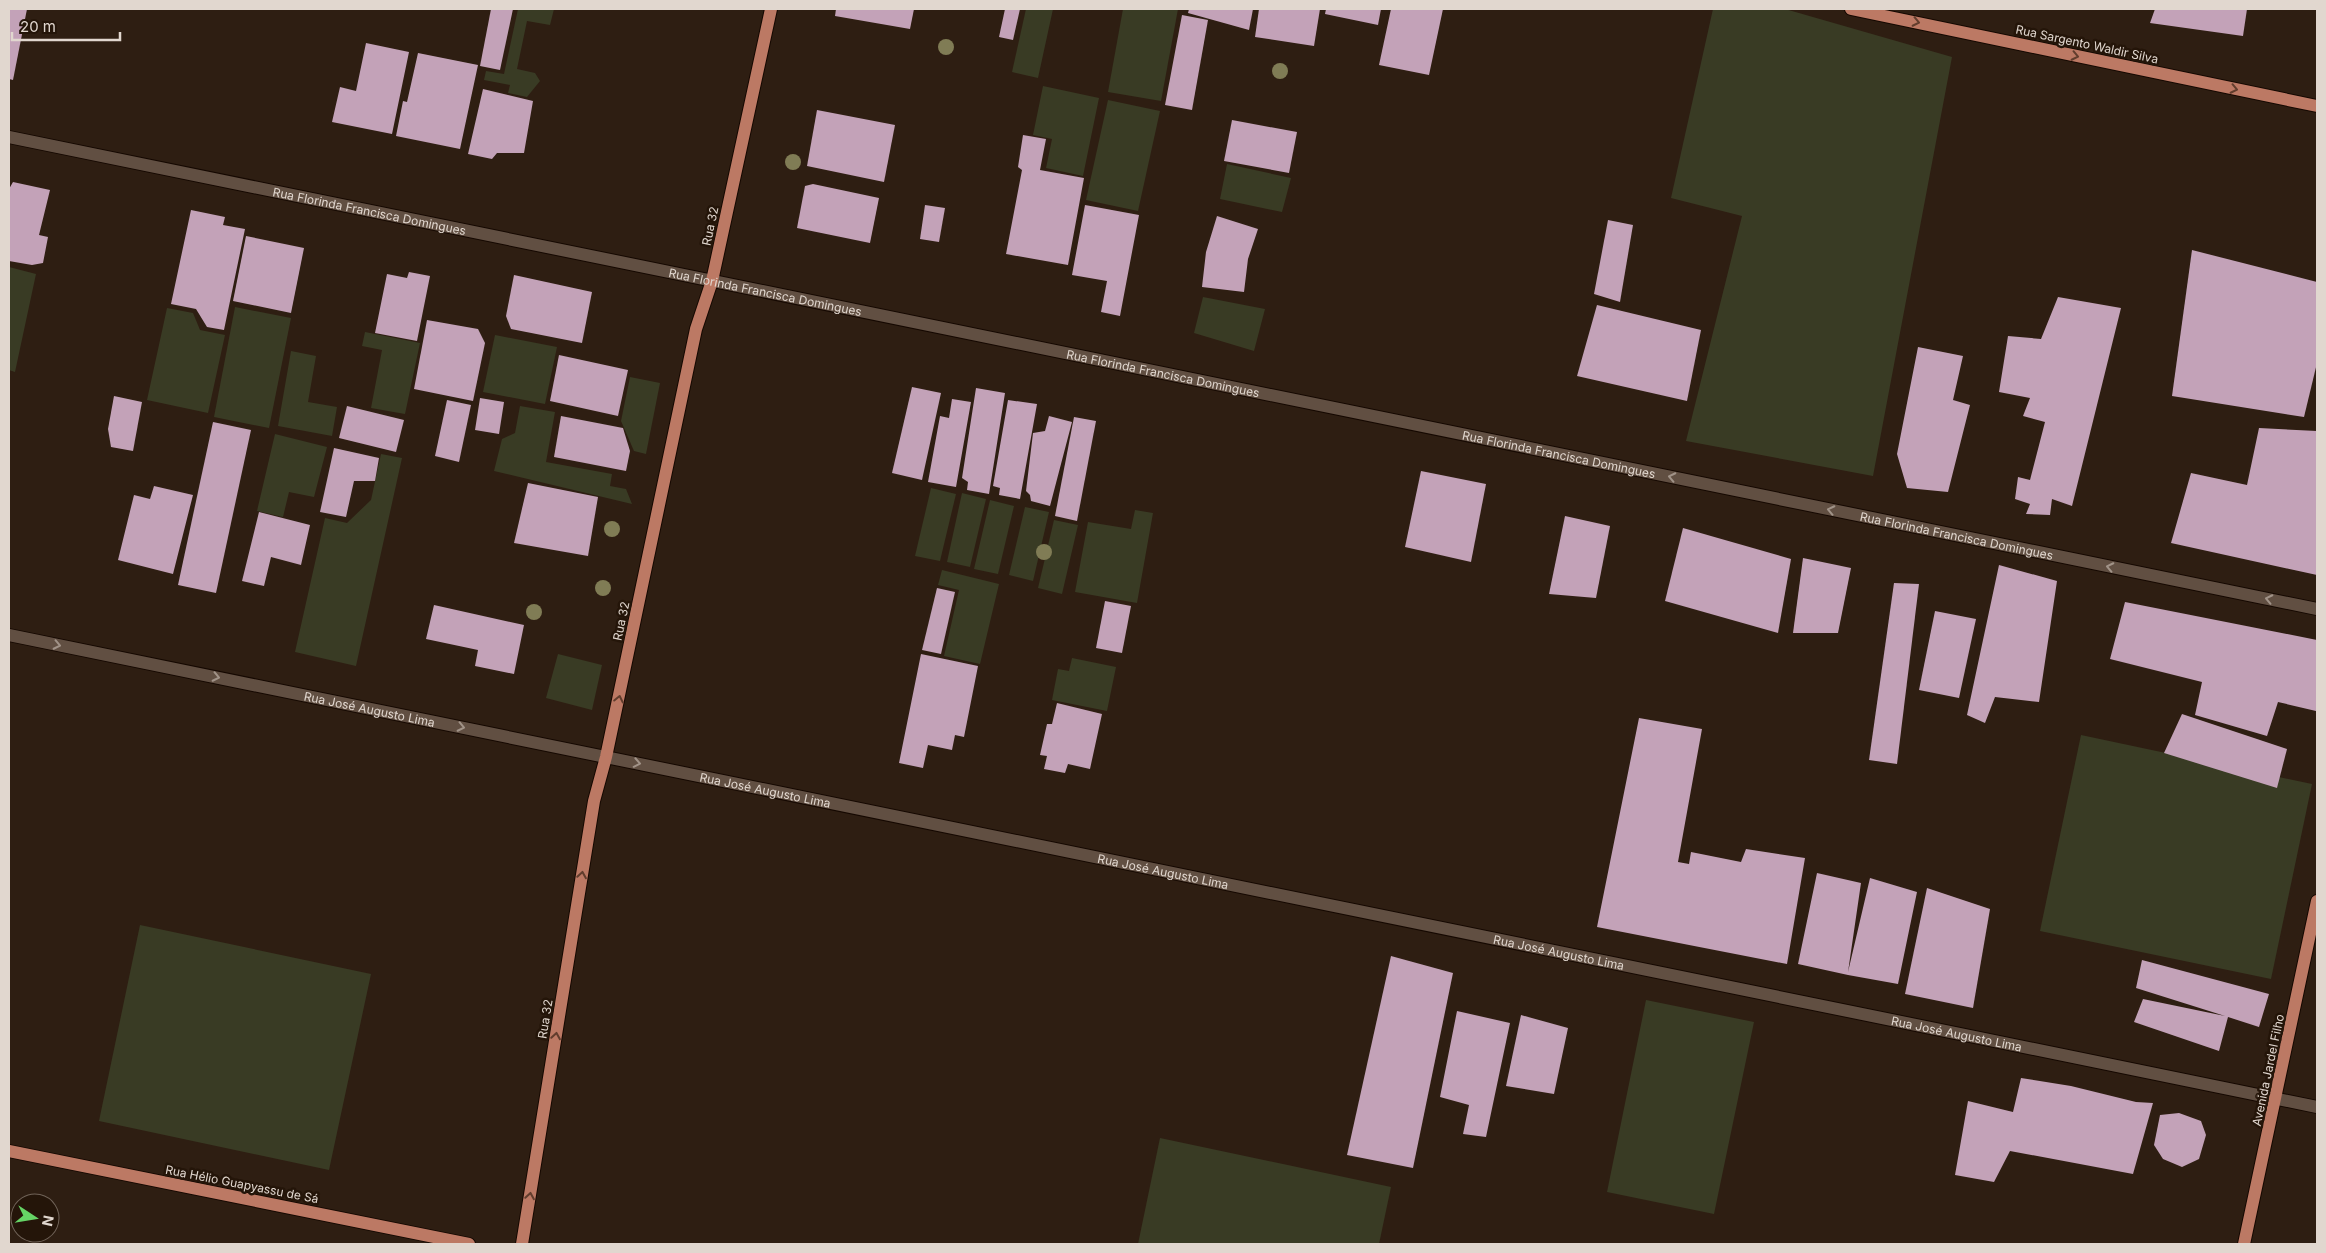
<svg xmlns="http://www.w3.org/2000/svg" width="2326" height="1253" viewBox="0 0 2326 1253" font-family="Inter,sans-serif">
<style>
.green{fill:#393b24}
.building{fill:#c3a2b8}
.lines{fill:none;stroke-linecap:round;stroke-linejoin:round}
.minor-casing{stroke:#150801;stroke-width:14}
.major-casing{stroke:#150801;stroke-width:14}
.minor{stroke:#614f42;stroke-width:12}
.major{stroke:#bc7964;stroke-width:12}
.tree{fill:#807c55}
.oneway{stroke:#613d2d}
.oneway2{stroke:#a19388}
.labels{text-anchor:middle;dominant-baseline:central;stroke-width:5;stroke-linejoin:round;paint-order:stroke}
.street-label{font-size:12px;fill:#e1d7cf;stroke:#241509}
</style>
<rect width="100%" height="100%" fill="#2e1e12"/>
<g class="green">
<path d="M518,9H554L550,25L527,21L517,69L535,73L540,81L527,97L508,93L510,85L484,80L486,71L504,74Z"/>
<path d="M1026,9H1053L1038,78L1012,72Z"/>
<path d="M1123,9H1178L1161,101L1108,92Z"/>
<path d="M1713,9H1785L1952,57L1873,476L1686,441L1742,216L1671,198Z"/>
<path d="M1043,86L1099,98L1083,176L1046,168L1052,139L1033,135Z"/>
<path d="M1108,100L1160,111L1138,211L1086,200Z"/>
<path d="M1227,164L1291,178L1282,212L1220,199Z"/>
<path d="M9,267L36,274L15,372L9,370Z"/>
<path d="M1203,297L1265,309L1254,351L1194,333Z"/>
<path d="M235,307L291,318L269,428L214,417Z"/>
<path d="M167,308L193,313L200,330L225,335L208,413L147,400Z"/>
<path d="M365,332L420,343L405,414L371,408L382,350L362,346Z"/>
<path d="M495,335L557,347L545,404L483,392Z"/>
<path d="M291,351L316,356L308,402L337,407L332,436L278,426Z"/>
<path d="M630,377L660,383L646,454L634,451L621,421Z"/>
<path d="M520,406L555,412L546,462L612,474L610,486L626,489L632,504L494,471L502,439L515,433Z"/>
<path d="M275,434L327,447L314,497L289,492L283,517L257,511Z"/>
<path d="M381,454L402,458L356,666L295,652L325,518L347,523L371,500Z"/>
<path d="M931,488L956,494L940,561L915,556Z"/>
<path d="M962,493L986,499L970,567L947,562Z"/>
<path d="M990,500L1014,506L998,574L974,569Z"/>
<path d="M1025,507L1049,512L1033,581L1009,575Z"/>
<path d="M1135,510L1153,513L1137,603L1075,592L1088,522L1131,529Z"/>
<path d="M1054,520L1078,525L1062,594L1038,588Z"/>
<path d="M942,570L999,584L980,664L944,656L959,590L938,585Z"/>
<path d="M558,654L602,665L592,710L546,698Z"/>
<path d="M1072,658L1116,667L1107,711L1052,700L1058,669L1069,671Z"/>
<path d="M2081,735L2312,784L2271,979L2040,931Z"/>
<path d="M140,925L371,974L329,1170L99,1121Z"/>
<path d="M1646,1000L1754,1022L1714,1214L1607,1192Z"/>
<path d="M1160,1138L1391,1187L1379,1244H1138Z"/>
</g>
<g class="building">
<path d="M9,9H27L13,80L9,79Z"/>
<path d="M491,9H513L500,70L480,66Z"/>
<path d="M836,9H914L910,29L835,16Z"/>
<path d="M1005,9H1020L1013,40L999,37Z"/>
<path d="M1189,9H1253L1249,30L1188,13Z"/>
<path d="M1259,9H1320L1314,46L1255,37Z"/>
<path d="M1326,9H1381L1378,25L1325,14Z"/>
<path d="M1391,9H1443L1429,75L1379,65Z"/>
<path d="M2155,9H2247L2243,36L2150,23Z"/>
<path d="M1182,15L1208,20L1192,110L1165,105Z"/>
<path d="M366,43L409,52L392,134L332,122L340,87L356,91Z"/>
<path d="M418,53L478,65L460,149L396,136L403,101L407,102Z"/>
<path d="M483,89L533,101L524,153H497L492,159L468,154Z"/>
<path d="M817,110L895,125L884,182L807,166Z"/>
<path d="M1232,120L1297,132L1289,173L1224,161Z"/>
<path d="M1023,135L1046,139L1040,170L1084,178L1068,265L1006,254L1022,170L1018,167Z"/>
<path d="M13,182L50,190L39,235L48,237L43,263L32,265L9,261V189Z"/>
<path d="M813,184L879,198L870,243L797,228L805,186Z"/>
<path d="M925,205L945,208L939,242L920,239Z"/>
<path d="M1085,205L1139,215L1120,316L1101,312L1107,281L1072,275Z"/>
<path d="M191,210L225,217L223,225L245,229L224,330L207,327L196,309L171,304Z"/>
<path d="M1217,216L1258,229L1248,259L1244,292L1202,287L1206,252Z"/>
<path d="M1608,220L1633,225L1620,302L1594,294Z"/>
<path d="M246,236L304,248L291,313L233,301Z"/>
<path d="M2192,250L2317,282V363L2304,417L2172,396Z"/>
<path d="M409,272L430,276L417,341L375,333L387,274L407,278Z"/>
<path d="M514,275L592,292L582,343L511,329L506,316Z"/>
<path d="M2058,297L2121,308L2072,506L2052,499L2050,515L2026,514L2030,504L2015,499L2018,477L2030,480L2045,422L2023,416L2030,398L1999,392L2008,336L2041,339Z"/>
<path d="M1597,305L1701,330L1687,401L1577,376Z"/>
<path d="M427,320L478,329L485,343L473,401L414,389Z"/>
<path d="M1918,347L1963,356L1953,400L1970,405L1948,492L1907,488L1897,454Z"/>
<path d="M559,355L628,370L618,416L550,401Z"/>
<path d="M912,387L941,393L922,480L892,473Z"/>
<path d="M976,388L1005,393L989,494L967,490L968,482L962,478Z"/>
<path d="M114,396L142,402L133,451L111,447L108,429Z"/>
<path d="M480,398L504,402L499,434L475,430Z"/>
<path d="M952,399L971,402L956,487L928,482L940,416L949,418Z"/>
<path d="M447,400L471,405L459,462L435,456Z"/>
<path d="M1008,400L1037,404L1020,499L999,495L1000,488L993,486Z"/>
<path d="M347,406L404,420L396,452L339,438Z"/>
<path d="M561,416L623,428L630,451L626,471L554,457Z"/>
<path d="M1049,416L1072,422L1050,506L1031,501L1030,495L1026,491L1033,433L1045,431Z"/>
<path d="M1074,417L1096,421L1077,521L1055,516Z"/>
<path d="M213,422L251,430L216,593L178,585Z"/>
<path d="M2259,428L2317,431V575L2171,543L2191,473L2247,485Z"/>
<path d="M334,448L379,458L375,481H354L346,517L320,512Z"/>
<path d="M1421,471L1486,484L1471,562L1405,547Z"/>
<path d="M528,483L598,497L588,556L514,543Z"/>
<path d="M154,486L193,495L173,574L118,560L134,495L150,499Z"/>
<path d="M259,512L310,525L301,565L271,557L264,586L242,581Z"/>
<path d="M1565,516L1610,526L1596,598L1549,594Z"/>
<path d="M1683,528L1791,559L1778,633L1665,601Z"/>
<path d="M1803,558L1851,568L1838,633H1793Z"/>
<path d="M1999,565L2057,581L2039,702L1995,697L1985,723L1967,715Z"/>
<path d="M1894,583L1919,584L1897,764L1869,760Z"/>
<path d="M937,588L955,592L941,654L922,650Z"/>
<path d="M1105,601L1131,606L1122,653L1096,648Z"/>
<path d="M2125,602L2317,640L2316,711L2278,702L2267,736L2195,715L2202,682L2110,659Z"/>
<path d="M434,605L524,625L514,674L475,666L478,650L426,639Z"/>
<path d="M1935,611L1976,619L1959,698L1919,690Z"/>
<path d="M921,654L978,666L964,737L955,735L952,750L928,745L923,768L899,763Z"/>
<path d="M1057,703L1102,714L1090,769L1068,764L1065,773L1044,769L1047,756L1040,755L1047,724H1052Z"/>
<path d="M2182,714L2287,749L2277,788L2164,753Z"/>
<path d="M1639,718L1702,729L1678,862L1689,864L1691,852L1741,862L1746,849L1805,858L1787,964L1597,927Z"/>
<path d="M1817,873L1861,883L1848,972L1870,878L1917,892L1898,984L1848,975L1798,964Z"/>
<path d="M1927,888L1990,909L1973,1008L1905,994Z"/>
<path d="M1391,956L1453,973L1413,1168L1347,1155Z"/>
<path d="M2142,960L2269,994L2259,1027L2228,1017L2219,1051L2134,1022L2143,999L2225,1016L2136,988Z"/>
<path d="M1457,1011L1510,1023L1486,1137L1463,1134L1469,1105L1440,1097Z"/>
<path d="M1521,1015L1568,1028L1554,1094L1506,1086Z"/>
<path d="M2021,1078L2071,1086L2136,1102L2153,1103L2133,1174L2010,1151L1994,1182L1955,1175L1968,1101L2013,1112Z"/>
<path d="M2179,1113L2201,1121L2206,1135L2199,1159L2182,1167L2163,1159L2154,1145L2160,1115Z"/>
</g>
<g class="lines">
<g class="minor-casing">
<g id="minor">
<path id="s1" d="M9,137L2317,609"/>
<path id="s2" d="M9,635L2317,1107"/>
</g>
</g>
<g class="major-casing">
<g id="major">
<path d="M1851,9L2317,106"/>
<path d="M9,1151L469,1244"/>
<path d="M522,1244L594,801L606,757L696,329L712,281L771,9"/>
<path d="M2244,1244L2317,901"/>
</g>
</g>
<use href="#minor" class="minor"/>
<use href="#major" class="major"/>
</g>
<g class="tree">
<circle cx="946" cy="47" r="8"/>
<circle cx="1280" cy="71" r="8"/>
<circle cx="793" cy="162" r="8"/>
<circle cx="612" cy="529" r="8"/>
<circle cx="1044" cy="552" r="8"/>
<circle cx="603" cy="588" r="8"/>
<circle cx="534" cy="612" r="8"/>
</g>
<defs><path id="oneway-chevron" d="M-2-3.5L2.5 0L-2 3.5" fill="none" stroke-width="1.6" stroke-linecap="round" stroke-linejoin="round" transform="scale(1.25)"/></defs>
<g class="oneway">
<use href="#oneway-chevron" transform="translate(1916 22) rotate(12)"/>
<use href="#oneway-chevron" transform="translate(2075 56) rotate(12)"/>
<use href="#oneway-chevron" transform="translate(2234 89) rotate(12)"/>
<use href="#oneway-chevron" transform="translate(619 699) rotate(-78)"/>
<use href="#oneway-chevron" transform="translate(582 875) rotate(-81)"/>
<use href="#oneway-chevron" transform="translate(556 1036) rotate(-81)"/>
<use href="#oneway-chevron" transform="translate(530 1196) rotate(-81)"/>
</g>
<g class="oneway2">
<use href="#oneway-chevron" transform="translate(1672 477) rotate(-168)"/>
<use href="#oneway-chevron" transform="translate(1831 510) rotate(-168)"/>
<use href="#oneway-chevron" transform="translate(2110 567) rotate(-168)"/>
<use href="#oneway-chevron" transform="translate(2269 599) rotate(-168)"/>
<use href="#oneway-chevron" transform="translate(57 645) rotate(12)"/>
<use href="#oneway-chevron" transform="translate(216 677) rotate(12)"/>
<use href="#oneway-chevron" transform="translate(461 727) rotate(12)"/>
<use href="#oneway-chevron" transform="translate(637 763) rotate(11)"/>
</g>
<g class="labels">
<g class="street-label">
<text transform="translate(2087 44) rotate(12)">Rua Sargento Waldir Silva</text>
<text stroke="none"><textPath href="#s1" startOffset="368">Rua Florinda Francisca Domingues</textPath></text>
<text transform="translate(710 226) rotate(-78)">Rua 32</text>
<text stroke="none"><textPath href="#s1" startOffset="772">Rua Florinda Francisca Domingues</textPath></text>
<text stroke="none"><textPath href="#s1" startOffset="1178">Rua Florinda Francisca Domingues</textPath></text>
<text stroke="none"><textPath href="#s1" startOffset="1582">Rua Florinda Francisca Domingues</textPath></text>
<text stroke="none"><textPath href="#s1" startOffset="1988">Rua Florinda Francisca Domingues</textPath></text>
<text transform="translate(621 621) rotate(-78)">Rua 32</text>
<text stroke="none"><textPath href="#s2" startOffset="368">Rua José Augusto Lima</textPath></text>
<text stroke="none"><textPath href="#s2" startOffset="772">Rua José Augusto Lima</textPath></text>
<text stroke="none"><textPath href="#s2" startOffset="1178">Rua José Augusto Lima</textPath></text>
<text stroke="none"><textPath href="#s2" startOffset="1582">Rua José Augusto Lima</textPath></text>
<text transform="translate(545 1019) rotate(-81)">Rua 32</text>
<text stroke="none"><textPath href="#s2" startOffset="1988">Rua José Augusto Lima</textPath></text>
<text transform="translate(2268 1070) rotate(-78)">Avenida Jardel Filho</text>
<text transform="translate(242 1184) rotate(11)">Rua Hélio Guapyassu de Sá</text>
</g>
</g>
<rect width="2326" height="1253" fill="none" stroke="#e1d7cf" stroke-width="20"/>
<g transform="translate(35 1218) rotate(102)"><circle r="24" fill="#241509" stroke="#706358"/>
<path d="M0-4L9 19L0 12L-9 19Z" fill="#66d466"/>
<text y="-8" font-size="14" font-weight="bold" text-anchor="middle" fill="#e1d7cf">N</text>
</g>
<path d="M12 32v8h108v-8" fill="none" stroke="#e1d7cf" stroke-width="2.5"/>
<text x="20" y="32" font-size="15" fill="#e1d7cf" stroke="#241509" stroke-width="4" paint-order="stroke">20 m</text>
</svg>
